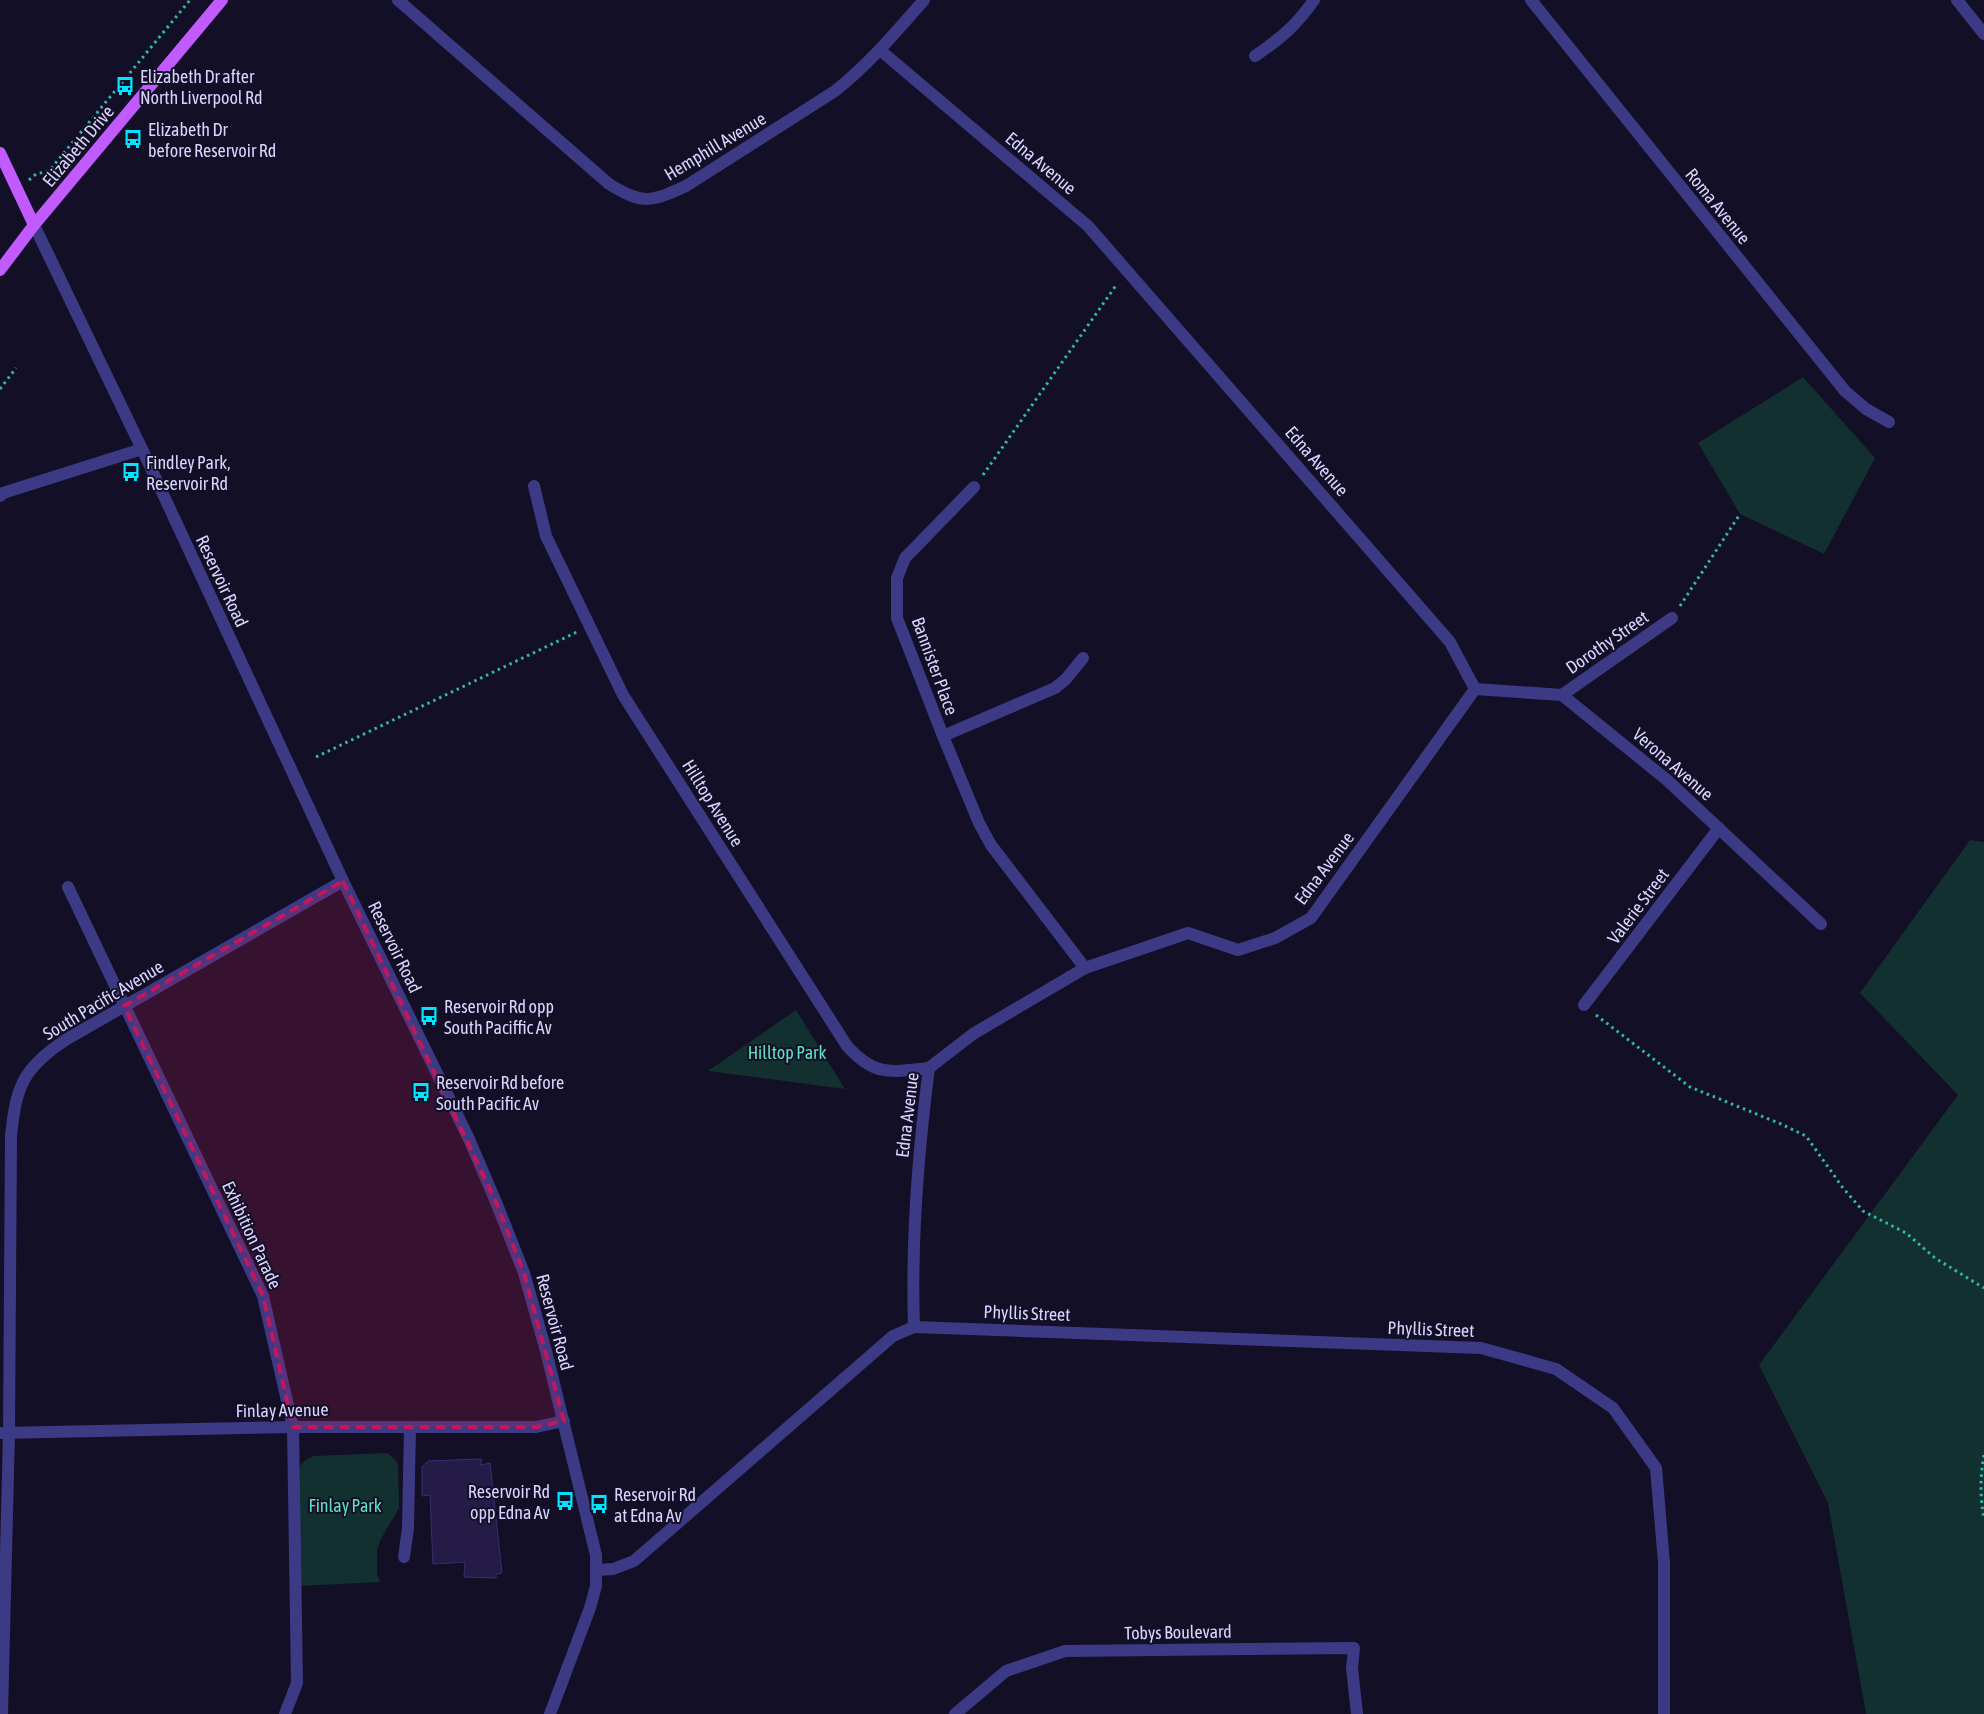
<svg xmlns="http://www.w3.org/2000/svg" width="1984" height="1714" viewBox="0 0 1984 1714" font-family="'Asap Condensed',sans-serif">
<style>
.green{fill:#12302f}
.building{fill:#241b47;stroke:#3b2d73}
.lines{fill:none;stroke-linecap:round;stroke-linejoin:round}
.path{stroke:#2fb8b0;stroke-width:3;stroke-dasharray:2.5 4;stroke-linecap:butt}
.minor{stroke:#3d3a85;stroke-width:12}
.major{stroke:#c25bff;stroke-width:12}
.marked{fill:#c2185b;fill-opacity:0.2;stroke:#c2185b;stroke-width:4;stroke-dasharray:10 6;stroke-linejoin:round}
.labels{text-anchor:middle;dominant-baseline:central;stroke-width:4;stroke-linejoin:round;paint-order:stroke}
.poi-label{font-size:18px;fill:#d9d4ff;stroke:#130f26;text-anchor:start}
.street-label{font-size:18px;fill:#d9d4ff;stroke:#130f26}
.park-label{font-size:18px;fill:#5fe0c0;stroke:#130f26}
</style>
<rect width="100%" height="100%" fill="#130f26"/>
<g class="green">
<path d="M1803,377L1875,458L1824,554L1740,514L1698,443Z"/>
<path d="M1970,840L1984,842V1714H1866L1828,1503L1759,1365L1958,1095L1860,993Z"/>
<path d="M796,1010L845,1089L708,1071Z"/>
<path d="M387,1453L395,1459L398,1464L399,1508L381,1539L377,1550V1574L380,1582L298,1586L300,1466L304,1461L314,1456Z"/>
</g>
<path class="building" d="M481,1459V1465L490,1463L502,1573L496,1574V1578L464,1577L465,1562L433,1564L430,1495L422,1496V1467L428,1461Z"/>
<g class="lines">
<g class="path">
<path d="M29,180L36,174L49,171L190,0"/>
<path d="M0,389L16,368"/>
<path d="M983,475L1117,284"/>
<path d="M1680,606L1740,514"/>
<path d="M316,757L577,632"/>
<path d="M1596,1015L1690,1087L1781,1124L1806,1136L1843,1188L1863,1211L1906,1233L1935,1258L1984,1288"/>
<path d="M1984,1455C1980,1477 1980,1497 1984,1519"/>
</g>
<g class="minor">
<path d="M398,0L609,184C643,205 651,202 686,186L835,91C869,64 896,32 924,0"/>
<path d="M1531,0L1845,391L1866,409L1889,422"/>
<path d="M1957,0L1984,34"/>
<path d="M880,50L1088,226L1450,642L1475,689"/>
<path d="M1255,56C1280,39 1297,25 1314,0"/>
<path d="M34,225L142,449L343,881L469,1139L496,1202L524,1273L546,1351L596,1555V1586L590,1608L550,1714"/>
<path d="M534,486L546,536L623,695L847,1046C875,1077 890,1072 929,1068"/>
<path d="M974,487L905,558L897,578V618L943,736L979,823L991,845L1085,968"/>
<path d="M0,496L3,493L142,449"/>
<path d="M1475,689L1562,695L1667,780L1821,924"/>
<path d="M1562,695L1672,618"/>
<path d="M943,736L1055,688L1066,679L1083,658"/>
<path d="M68,887L263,1296L293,1427L297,1683L285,1714"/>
<path d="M1584,1005L1719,828"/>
<path d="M914,1327L1481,1348L1556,1369L1613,1408L1656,1468L1664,1563V1714"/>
<path d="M0,1433L293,1427H536L564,1421"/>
<path d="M404,1557L408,1528L410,1427"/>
<path d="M596,1570L613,1569L634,1561L893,1336L914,1327C911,1240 918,1153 929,1068L973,1034L1085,968L1188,933L1238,950L1275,938L1311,918L1475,689"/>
<path d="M2,1714L9,1433L11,1136C16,1085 24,1067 67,1039L343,881"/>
<path d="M955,1714L1006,1671L1065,1651L1354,1648L1352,1668L1357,1714"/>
</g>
<g class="major">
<path d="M0,153L34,225"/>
<path d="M0,270L34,225L222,0"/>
</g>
</g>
<path class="marked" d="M343,881L496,1202L524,1273L564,1421L536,1427H293L263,1296L124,1006Z"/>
<defs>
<g id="bus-bare" transform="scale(1.5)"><path d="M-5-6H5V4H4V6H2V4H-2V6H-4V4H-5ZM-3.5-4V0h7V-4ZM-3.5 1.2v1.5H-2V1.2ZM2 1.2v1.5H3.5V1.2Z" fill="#00e5ff" stroke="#130f26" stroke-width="2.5" paint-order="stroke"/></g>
</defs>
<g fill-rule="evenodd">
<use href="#bus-bare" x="125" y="86"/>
<use href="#bus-bare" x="133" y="139"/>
<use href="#bus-bare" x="131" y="472"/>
<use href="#bus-bare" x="429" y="1016"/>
<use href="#bus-bare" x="421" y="1092"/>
<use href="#bus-bare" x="565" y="1501"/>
<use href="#bus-bare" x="599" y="1504"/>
</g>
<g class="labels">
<g class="poi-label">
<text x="140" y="76">Elizabeth Dr after<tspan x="140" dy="21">North Liverpool Rd</tspan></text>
<text x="148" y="129">Elizabeth Dr<tspan x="148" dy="21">before Reservoir Rd</tspan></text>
<text x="146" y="462">Findley Park,<tspan x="146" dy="21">Reservoir Rd</tspan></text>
<text x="444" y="1006">Reservoir Rd opp<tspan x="444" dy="21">South Paciffic Av</tspan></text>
<text x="436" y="1082">Reservoir Rd before<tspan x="436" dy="21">South Pacific Av</tspan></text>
<text x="550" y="1491" text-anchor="end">Reservoir Rd<tspan x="550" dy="21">opp Edna Av</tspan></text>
<text x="614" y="1494">Reservoir Rd<tspan x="614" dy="21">at Edna Av</tspan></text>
</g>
<g class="street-label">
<text transform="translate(78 146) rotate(-50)">Elizabeth Drive</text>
<text transform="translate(715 146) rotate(-31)">Hemphill Avenue</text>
<text transform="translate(1041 163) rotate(40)">Edna Avenue</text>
<text transform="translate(1718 206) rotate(51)">Roma Avenue</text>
<text transform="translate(1317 461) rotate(49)">Edna Avenue</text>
<text transform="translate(222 581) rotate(65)">Reservoir Road</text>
<text transform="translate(1607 642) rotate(-35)">Dorothy Street</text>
<text transform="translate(935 666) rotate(70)">Bannister Place</text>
<text transform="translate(1673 764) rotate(41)">Verona Avenue</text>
<text transform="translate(713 803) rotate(58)">Hilltop Avenue</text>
<text transform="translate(1324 868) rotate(-53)">Edna Avenue</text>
<text transform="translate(1638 906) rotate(-53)">Valerie Street</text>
<text transform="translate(395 947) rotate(64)">Reservoir Road</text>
<text transform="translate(103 1000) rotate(-31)">South Pacific Avenue</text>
<text transform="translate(907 1115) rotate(-83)">Edna Avenue</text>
<text transform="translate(252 1235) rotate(65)">Exhibition Parade</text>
<text transform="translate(1027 1313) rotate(2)">Phyllis Street</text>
<text transform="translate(555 1322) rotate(75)">Reservoir Road</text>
<text transform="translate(1431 1329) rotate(2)">Phyllis Street</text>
<text transform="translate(282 1410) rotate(-1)">Finlay Avenue</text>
<text transform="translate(1178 1632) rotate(-1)">Tobys Boulevard</text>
</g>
<g class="park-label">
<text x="787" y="1052">Hilltop Park</text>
<text x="345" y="1505">Finlay Park</text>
</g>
</g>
</svg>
